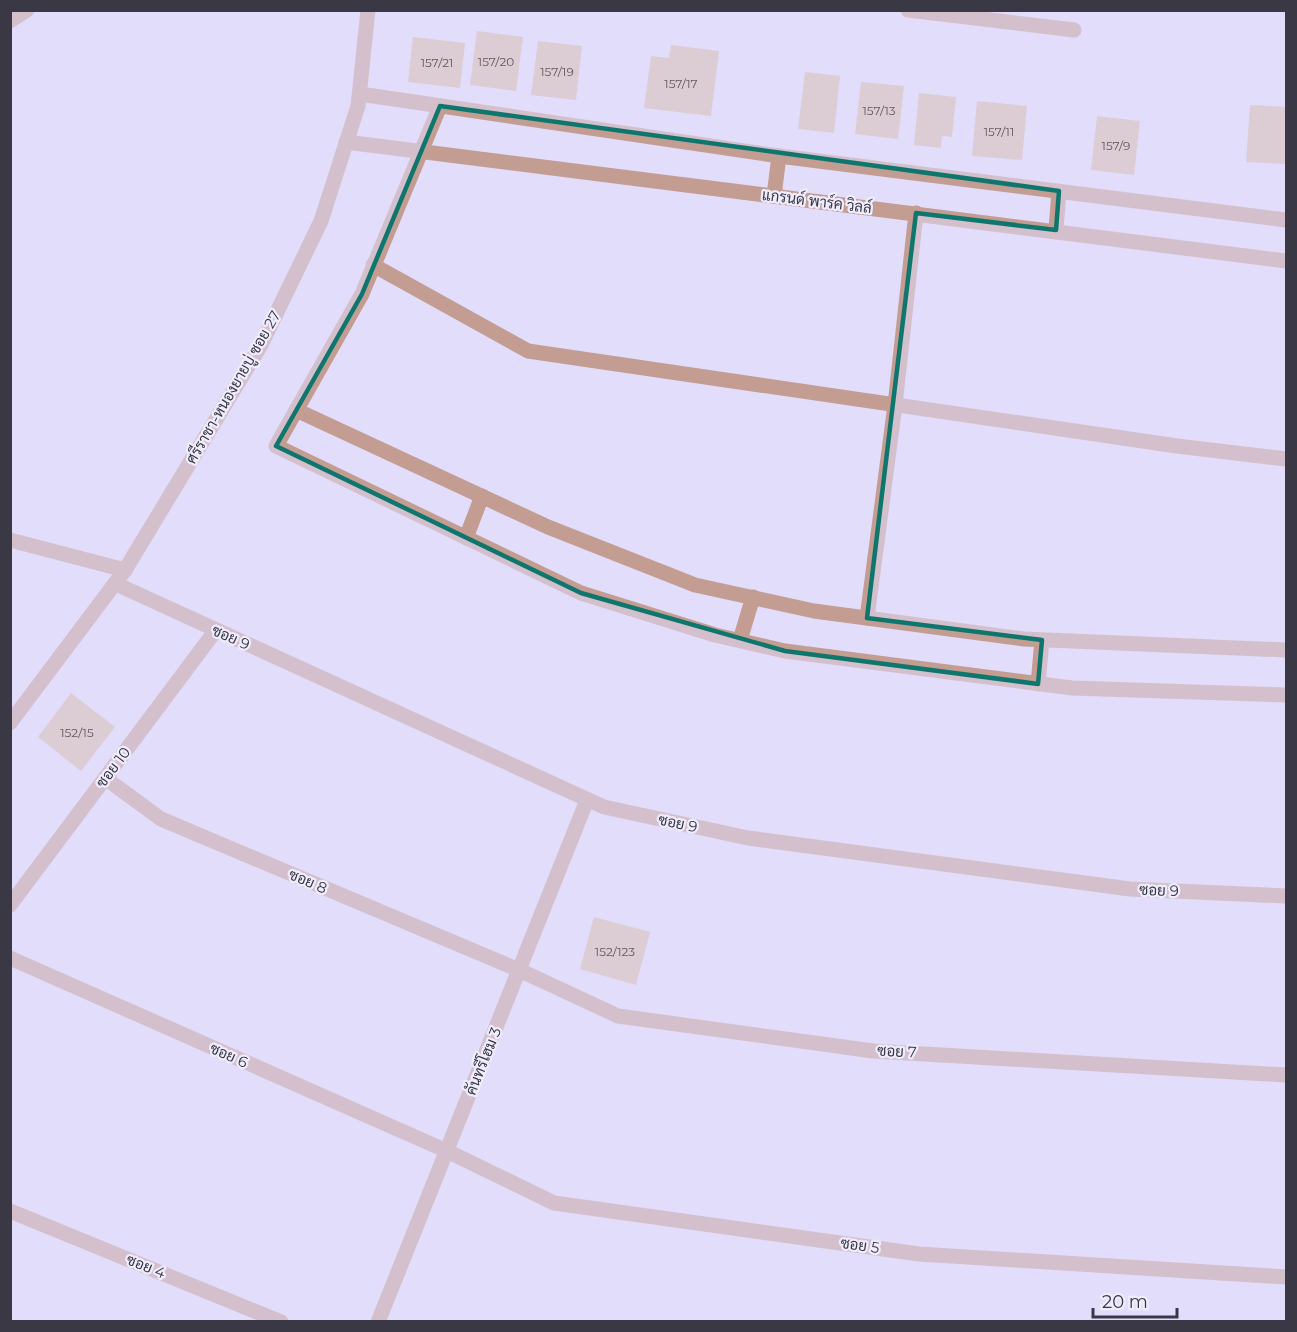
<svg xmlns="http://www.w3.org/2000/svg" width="1297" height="1332" viewBox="0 0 1297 1332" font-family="Montserrat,Sarabun,sans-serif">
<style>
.building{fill:#d5baa7}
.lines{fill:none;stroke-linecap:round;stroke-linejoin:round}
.minor{stroke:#c39d92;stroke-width:15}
.marked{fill:none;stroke:#0f766e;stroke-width:4.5;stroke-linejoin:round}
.labels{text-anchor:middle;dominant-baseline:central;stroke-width:4.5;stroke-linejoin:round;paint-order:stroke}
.number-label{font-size:12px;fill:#61585d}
.street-label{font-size:15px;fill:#3a3844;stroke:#efecfe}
</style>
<rect width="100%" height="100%" fill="#e2ddfb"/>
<g class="building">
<path d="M477,31L523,37L516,91L470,85Z"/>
<path d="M413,37L465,43L460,88L408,82Z"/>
<path d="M538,41L582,46L576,100L531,95Z"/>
<path d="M671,45L719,51L711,116L644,108L651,56L669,58Z"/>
<path d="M805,72L840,76L834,133L798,129Z"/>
<path d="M861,82L904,86L898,139L855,134Z"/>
<path d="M919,93L956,97L952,137L942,136L941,148L914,145Z"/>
<path d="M977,101L1027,106L1022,160L972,156Z"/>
<path d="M1250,105L1286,107V164L1246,162Z"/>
<path d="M1097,116L1140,121L1134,175L1091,170Z"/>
<path d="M71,693L115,727L81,771L38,737Z"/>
<path d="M594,917L650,932L636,985L580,969Z"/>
</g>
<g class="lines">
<g class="minor">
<path d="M908,10L1074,30"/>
<path d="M10,21L27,10"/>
<path d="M360,94L779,156L1286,220"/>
<path d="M440,106L362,294L276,446L581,593L715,635L785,651L1072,688L1286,695"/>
<path d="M346,142L1286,261"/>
<path d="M774,196L779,156"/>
<path d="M1056,230L1059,191"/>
<path d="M373,265L528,351L1177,446L1286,459"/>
<path d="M296,410L548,527L695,585L814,611L1024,639L1286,650"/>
<path d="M466,538L482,496"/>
<path d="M10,540L125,570"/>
<path d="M116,584L604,807L748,838L1130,889L1286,896"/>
<path d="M867,618L895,405L916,213"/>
<path d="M740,640L753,597"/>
<path d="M1038,684L1042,640"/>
<path d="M10,723L125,570L261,345L321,221L358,106L368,10"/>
<path d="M105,778L161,819L519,970L618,1016L873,1051L1286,1075"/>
<path d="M10,905L216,630"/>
<path d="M10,958L447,1151L554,1203L919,1254L1286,1277"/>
<path d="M10,1211L281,1322"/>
<path d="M378,1322L587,800"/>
</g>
</g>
<path d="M0 0H1297V1332H0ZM440,106L1059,191L1056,230L916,213L867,618L1042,640L1038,684L785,651L581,593L276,446L362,294Z" fill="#e2ddfb" fill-opacity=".55" fill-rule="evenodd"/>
<path class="marked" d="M440,106L1059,191L1056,230L916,213L867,618L1042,640L1038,684L785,651L581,593L276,446L362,294Z"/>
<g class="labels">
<g class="number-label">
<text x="496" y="61">157/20</text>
<text x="437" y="62">157/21</text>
<text x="557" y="71">157/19</text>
<text x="681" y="83">157/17</text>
<text x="879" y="110">157/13</text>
<text x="999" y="131">157/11</text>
<text x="1116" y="145">157/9</text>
<text x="77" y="732">152/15</text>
<text x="615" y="951">152/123</text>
</g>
<g class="street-label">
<text transform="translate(817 201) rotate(7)">แกรนด์ พาร์ค วิลล์</text>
<text transform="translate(233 387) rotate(-60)">ศรีราชา-หนองยายบู่ ซอย 27</text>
<text transform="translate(231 637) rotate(24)">ซอย 9</text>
<text transform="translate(113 767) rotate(-53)">ซอย 10</text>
<text transform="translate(678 823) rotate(12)">ซอย 9</text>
<text transform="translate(308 881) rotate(23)">ซอย 8</text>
<text transform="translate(1159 890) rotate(2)">ซอย 9</text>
<text transform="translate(897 1051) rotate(3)">ซอย 7</text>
<text transform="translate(229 1055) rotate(24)">ซอย 6</text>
<text transform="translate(483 1061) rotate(-68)">คันทรีโฮม 3</text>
<text transform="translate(860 1245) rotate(8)">ซอย 5</text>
<text transform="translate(146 1266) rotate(22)">ซอย 4</text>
</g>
</g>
<rect width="1297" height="1332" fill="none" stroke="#3a3844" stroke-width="24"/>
<path d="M1093 1308v9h84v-9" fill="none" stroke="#3a3844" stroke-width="3"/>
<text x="1102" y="1308" font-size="18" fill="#3a3844" stroke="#efecfe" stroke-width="4.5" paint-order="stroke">20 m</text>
</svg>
